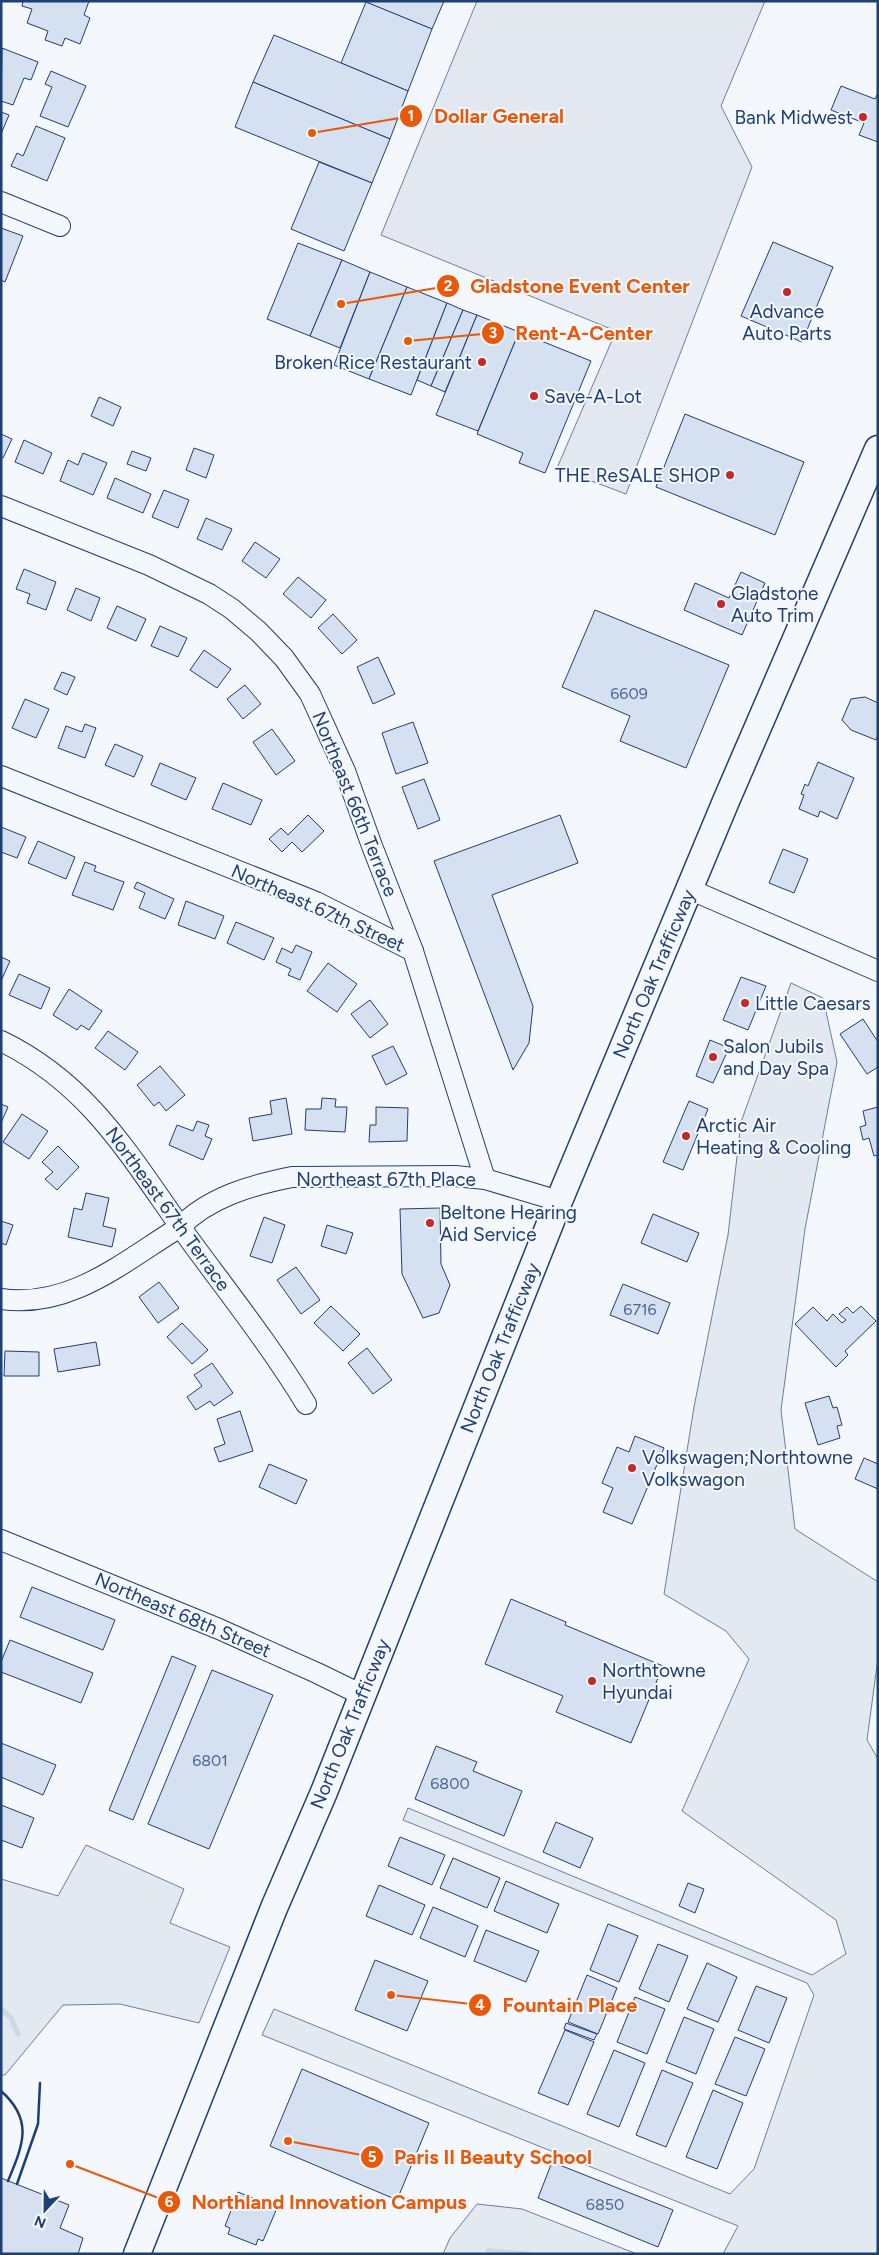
<svg xmlns="http://www.w3.org/2000/svg" width="879" height="2255" viewBox="0 0 879 2255" font-family="Figtree,sans-serif">
<style>
.green{fill:#e3e9f0;stroke:#687fa3}
.parking{fill:#e3e8f0;stroke:#687fa3}
.lines{fill:none;stroke-linecap:round;stroke-linejoin:round}
.stream{stroke:#cfd7e4;stroke-width:5.5}
.building{fill:#d5e0f0;stroke:#1d3f73}
.minor-casing{stroke:#1d3f73;stroke-width:22}
.major-casing{stroke:#1d3f73;stroke-width:29}
.minor{stroke:#f4f7fb;stroke-width:20}
.major{stroke:#f4f7fb;stroke-width:26}
.wall{stroke:#1d3f73;stroke-width:2.5}
.poi-dot{fill:#c62828;stroke:#f4f7fb;stroke-width:2}
.labels{text-anchor:middle;dominant-baseline:central;stroke-width:4;stroke-linejoin:round;paint-order:stroke}
.number-label{font-size:16px;fill:#4b6792}
.poi-label{font-size:19px;fill:#1d3f73;stroke:#f4f7fb;text-anchor:start}
.street-label{font-size:19px;fill:#1d3f73;stroke:#f4f7fb}
.leader{fill:none;stroke:#e8590c;stroke-width:2}
.callout-dot{fill:#e8590c;stroke:#f4f7fb;stroke-width:2}
.mark-label{font-size:15px;text-anchor:middle;font-weight:bold;fill:#fff}
.callout-label{font-size:20px;text-anchor:middle;font-weight:bold;fill:#e8590c;stroke:#f4f7fb;stroke-width:4;stroke-linejoin:round;paint-order:stroke}
</style>
<rect width="100%" height="100%" fill="#f4f7fb"/>
<g class="green">
<path d="M791,983L823,998L837,1062L805,1229L781,1410L795,1529L878,1582V1658L867,1740L878,1759V2254H723L738,2226L262,2035L274,2009L730,2194L754,2169L814,1995L807,1983L403,1820L408,1808L812,1975L846,1954L836,1920L682,1811L749,1659L726,1631L664,1594L694,1407L728,1235L741,1122Z"/>
<path d="M86,1845L184,1889L170,1923L230,1947L199,2023L120,2004L63,2005L5,2075H1V1879L58,1896Z"/>
<path d="M477,2204L522,2209L637,2254H443L450,2238Z"/>
</g>
<path class="parking" d="M477,1H765L721,106L752,167L626,494L557,468L616,331L381,235Z"/>
<g class="lines">
<g class="stream">
<path d="M1,2009L11,2018L18,2034"/>
<path d="M488,2251L527,2254"/>
</g>
</g>
<g class="building">
<path d="M23,1H89L84,15L90,18L80,44L65,38L62,46L45,40L48,31L27,23L32,9L22,6Z"/>
<path d="M363,1H444L432,29Z"/>
<path d="M366,2L432,29L408,91L341,63Z"/>
<path d="M274,35L408,91L390,139L253,82Z"/>
<path d="M2,48L38,62L31,80L24,78L13,105L1,101Z"/>
<path d="M51,71L86,86L68,127L40,116L52,87L45,84Z"/>
<path d="M253,82L390,139L372,183L235,127Z"/>
<path d="M841,86L875,99L878,93V142L859,135L864,123L831,110Z"/>
<path d="M1,112L9,115L1,134Z"/>
<path d="M36,126L65,138L47,181L11,166L17,153L23,156Z"/>
<path d="M319,162L372,183L344,251L291,229Z"/>
<path d="M1,228L23,236L5,282L1,280Z"/>
<path d="M773,242L833,267L802,342L741,316Z"/>
<path d="M298,243L342,260L310,336L267,319Z"/>
<path d="M342,260L370,272L340,348L310,336Z"/>
<path d="M370,272L407,287L369,379L334,365Z"/>
<path d="M407,287L447,303L411,395L369,379Z"/>
<path d="M447,303L463,310L431,386L417,380Z"/>
<path d="M463,310L477,315L445,392L431,386Z"/>
<path d="M477,315L519,332L478,431L436,415Z"/>
<path d="M519,332L591,361L545,473L519,463L523,453L477,434Z"/>
<path d="M99,397L121,407L113,426L91,416Z"/>
<path d="M685,414L804,462L775,535L656,487Z"/>
<path d="M1,434L12,439L3,458L1,457Z"/>
<path d="M24,440L52,453L43,474L15,462Z"/>
<path d="M194,448L214,455L206,478L186,470Z"/>
<path d="M132,451L151,458L146,471L127,464Z"/>
<path d="M83,453L107,463L93,495L60,481L68,460L78,465Z"/>
<path d="M115,478L151,494L143,513L107,498Z"/>
<path d="M164,490L189,500L178,528L152,517Z"/>
<path d="M206,518L232,529L222,550L197,539Z"/>
<path d="M255,542L280,559L266,578L242,561Z"/>
<path d="M24,569L56,582L46,610L27,603L30,594L16,589Z"/>
<path d="M741,572L765,583L742,635L684,610L695,583L729,598Z"/>
<path d="M298,577L326,600L311,618L283,594Z"/>
<path d="M76,588L100,598L91,621L67,610Z"/>
<path d="M117,606L146,619L136,641L107,628Z"/>
<path d="M595,610L729,665L686,768L620,741L630,716L562,687Z"/>
<path d="M333,614L357,640L342,654L318,628Z"/>
<path d="M160,626L187,638L178,657L151,646Z"/>
<path d="M204,650L231,669L217,688L190,670Z"/>
<path d="M378,657L395,694L373,704L357,667Z"/>
<path d="M62,672L75,677L67,695L54,689Z"/>
<path d="M245,685L261,704L243,719L227,699Z"/>
<path d="M865,697L878,703V735L876,740L851,730L842,720L851,699Z"/>
<path d="M25,699L49,709L36,738L12,728Z"/>
<path d="M413,722L428,763L396,774L382,733Z"/>
<path d="M85,724L96,728L85,758L58,748L66,726L82,732Z"/>
<path d="M272,729L295,761L276,775L253,742Z"/>
<path d="M115,744L143,756L134,777L105,765Z"/>
<path d="M818,762L854,778L837,819L820,811L818,817L799,809L804,795L801,794L805,784L808,786Z"/>
<path d="M160,763L196,778L186,800L151,785Z"/>
<path d="M424,779L440,820L418,829L402,787Z"/>
<path d="M223,783L262,800L251,825L212,809Z"/>
<path d="M308,815L324,831L302,852L292,842L282,852L269,839L281,828L288,835Z"/>
<path d="M560,815L578,863L492,895L533,1006L529,1043L513,1070L434,861Z"/>
<path d="M1,827L26,837L17,858L1,852Z"/>
<path d="M38,841L75,857L66,879L28,863Z"/>
<path d="M783,849L808,859L794,893L769,883Z"/>
<path d="M85,862L96,866L94,871L124,882L113,910L72,895Z"/>
<path d="M137,882L174,899L165,919L139,908L145,893L134,888Z"/>
<path d="M186,901L224,916L215,939L178,925Z"/>
<path d="M236,922L274,938L264,960L227,943Z"/>
<path d="M296,945L312,952L300,980L288,975L291,969L276,962L282,948L292,953Z"/>
<path d="M1,957L10,961L1,981Z"/>
<path d="M328,963L357,984L337,1012L307,991Z"/>
<path d="M19,974L50,988L41,1009L9,995Z"/>
<path d="M741,977L766,986L748,1030L723,1020Z"/>
<path d="M69,989L102,1011L89,1030L81,1025L77,1030L53,1015Z"/>
<path d="M370,1000L388,1024L370,1038L351,1014Z"/>
<path d="M863,1019L878,1042V1067L867,1074L840,1034Z"/>
<path d="M108,1031L138,1052L125,1070L95,1048Z"/>
<path d="M710,1040L729,1048L713,1083L696,1076Z"/>
<path d="M393,1046L407,1074L386,1085L372,1056Z"/>
<path d="M160,1066L185,1095L166,1111L159,1102L154,1106L137,1085Z"/>
<path d="M286,1098L292,1134L253,1141L249,1118L272,1114L270,1101Z"/>
<path d="M322,1098L336,1099L335,1107H347L345,1132L305,1130L306,1109H321Z"/>
<path d="M689,1101L708,1109L683,1170L663,1162Z"/>
<path d="M1,1104L8,1107L1,1123Z"/>
<path d="M376,1107L408,1108L407,1141L369,1142L370,1125H376Z"/>
<path d="M878,1107V1155L874,1156L869,1138L863,1140L860,1127L866,1125L863,1111Z"/>
<path d="M22,1114L48,1131L29,1159L3,1142Z"/>
<path d="M197,1121L209,1125L205,1136L212,1139L203,1160L169,1145L177,1125L193,1131Z"/>
<path d="M58,1146L79,1167L57,1190L45,1179L53,1172L42,1162Z"/>
<path d="M86,1193L109,1198L103,1226L116,1229L112,1247L68,1237L74,1208L82,1210Z"/>
<path d="M440,1208L441,1264L450,1285L439,1313L423,1318L402,1274L400,1209Z"/>
<path d="M653,1214L699,1233L687,1262L641,1243Z"/>
<path d="M264,1217L285,1225L272,1263L250,1256Z"/>
<path d="M1,1221L13,1225L6,1245L1,1243Z"/>
<path d="M327,1225L353,1233L346,1254L321,1246Z"/>
<path d="M296,1267L320,1300L301,1314L277,1280Z"/>
<path d="M159,1282L179,1308L158,1323L139,1297Z"/>
<path d="M623,1284L670,1303L658,1334L610,1315Z"/>
<path d="M331,1306L360,1334L343,1351L314,1323Z"/>
<path d="M861,1306L876,1321L845,1351L848,1355L836,1367L795,1324L813,1307L827,1321L833,1314L842,1323L846,1320L839,1314L847,1307L853,1313Z"/>
<path d="M182,1323L208,1350L192,1364L167,1337Z"/>
<path d="M96,1342L100,1365L58,1372L54,1349Z"/>
<path d="M367,1348L392,1380L373,1394L348,1363Z"/>
<path d="M5,1351L39,1352V1376H4Z"/>
<path d="M212,1363L233,1393L214,1406L210,1401L196,1410L187,1397L202,1386L194,1375Z"/>
<path d="M829,1396L833,1408L837,1407L842,1425L837,1426L840,1438L818,1445L805,1403Z"/>
<path d="M240,1411L253,1451L219,1462L214,1448L225,1444L217,1419Z"/>
<path d="M635,1436L664,1448L632,1524L603,1512L613,1488L602,1483L617,1447L629,1452Z"/>
<path d="M864,1458L878,1464V1489L855,1479Z"/>
<path d="M269,1464L307,1480L296,1504L259,1487Z"/>
<path d="M32,1587L115,1620L103,1650L20,1617Z"/>
<path d="M511,1599L566,1622L565,1625L663,1666L631,1743L556,1712L563,1696L485,1664Z"/>
<path d="M10,1640L93,1673L81,1703L1,1672V1662Z"/>
<path d="M172,1656L196,1666L133,1820L109,1810Z"/>
<path d="M212,1670L273,1695L209,1849L148,1824Z"/>
<path d="M1,1743L56,1765L43,1795L1,1777Z"/>
<path d="M436,1746L477,1762L473,1771L522,1791L504,1836L415,1799Z"/>
<path d="M1,1805L34,1818L22,1848L1,1840Z"/>
<path d="M556,1822L593,1838L580,1868L543,1852Z"/>
<path d="M400,1837L445,1855L432,1885L388,1866Z"/>
<path d="M453,1858L500,1878L487,1908L440,1888Z"/>
<path d="M506,1881L559,1904L547,1933L494,1911Z"/>
<path d="M688,1883L704,1889L695,1913L679,1906Z"/>
<path d="M379,1885L425,1905L412,1935L366,1916Z"/>
<path d="M433,1907L478,1926L465,1957L420,1938Z"/>
<path d="M608,1924L638,1936L619,1982L590,1970Z"/>
<path d="M486,1930L539,1951L526,1982L474,1961Z"/>
<path d="M658,1944L688,1956L669,2002L639,1989Z"/>
<path d="M375,1960L428,1981L407,2031L355,2010Z"/>
<path d="M707,1963L737,1977L718,2022L687,2009Z"/>
<path d="M587,1975L617,1988L598,2034L568,2022Z"/>
<path d="M756,1986L787,1998L769,2043L738,2030Z"/>
<path d="M635,1997L665,2009L647,2054L617,2042Z"/>
<path d="M684,2017L714,2029L696,2074L666,2062Z"/>
<path d="M566,2023L597,2034L594,2040L564,2029Z"/>
<path d="M565,2030L594,2042L568,2105L538,2093Z"/>
<path d="M735,2037L765,2049L746,2096L715,2084Z"/>
<path d="M614,2050L645,2063L619,2127L587,2114Z"/>
<path d="M302,2069L429,2123L397,2200L270,2146Z"/>
<path d="M662,2070L693,2083L666,2147L636,2135Z"/>
<path d="M713,2090L743,2103L717,2169L686,2157Z"/>
<path d="M552,2162L673,2210L658,2247L538,2198Z"/>
<path d="M1,2178L69,2205L60,2228L83,2238L78,2254H1Z"/>
<path d="M238,2192L277,2208L263,2241L258,2239L256,2245L228,2234L230,2228L225,2226Z"/>
</g>
<g class="lines">
<g class="minor-casing">
<g id="minor">
<path d="M1,202L60,226"/>
<path d="M1,506L149,565L209,594L232,609L258,631L284,658L310,694L345,771L372,846L413,951L485,1179"/>
<path d="M1,776L316,902L413,951"/>
<path d="M689,889L878,971"/>
<path d="M1,1041C94,1086 134,1164 192,1243C231,1296 272,1348 306,1404"/>
<path d="M1,1299C71,1309 124,1261 180,1227C209,1197 252,1185 292,1177L455,1176L485,1179L559,1201"/>
<path d="M1,1540L219,1629L317,1673L362,1695"/>
</g>
</g>
<g class="major-casing">
<path id="major" d="M137,2254L274,1908L324,1792L559,1201L726,801L878,449"/>
</g>
<use href="#minor" class="minor"/>
<use href="#major" class="major"/>
<g class="wall">
<path d="M1,2091C34,2120 23,2145 8,2181"/>
<path d="M17,2184L38,2124L40,2083"/>
</g>
</g>
<g class="poi-dot">
<circle cx="863" cy="117" r="5"/>
<circle cx="787" cy="292" r="5"/>
<circle cx="482" cy="362" r="5"/>
<circle cx="534" cy="396" r="5"/>
<circle cx="730" cy="475" r="5"/>
<circle cx="721" cy="604" r="5"/>
<circle cx="745" cy="1003" r="5"/>
<circle cx="713" cy="1057" r="5"/>
<circle cx="686" cy="1136" r="5"/>
<circle cx="430" cy="1223" r="5"/>
<circle cx="632" cy="1468" r="5"/>
<circle cx="592" cy="1681" r="5"/>
</g>
<g class="labels">
<g class="number-label">
<text x="629" y="693">6609</text>
<text x="640" y="1309">6716</text>
<text x="210" y="1760">6801</text>
<text x="450" y="1783">6800</text>
<text x="605" y="2204">6850</text>
</g>
<g class="poi-label">
<text x="853" y="117" text-anchor="end">Bank Midwest</text>
<text x="787" y="311" text-anchor="middle">Advance<tspan x="787" dy="22">Auto Parts</tspan></text>
<text x="472" y="362" text-anchor="end">Broken Rice Restaurant</text>
<text x="544" y="396">Save-A-Lot</text>
<text x="720" y="475" text-anchor="end">THE ReSALE SHOP</text>
<text x="731" y="593">Gladstone<tspan x="731" dy="22">Auto Trim</tspan></text>
<text x="755" y="1003">Little Caesars</text>
<text x="723" y="1046">Salon Jubils<tspan x="723" dy="22">and Day Spa</tspan></text>
<text x="696" y="1125">Arctic Air<tspan x="696" dy="22">Heating &amp; Cooling</tspan></text>
<text x="440" y="1212">Beltone Hearing<tspan x="440" dy="22">Aid Service</tspan></text>
<text x="642" y="1457">Volkswagen;Northtowne<tspan x="642" dy="22">Volkswagon</tspan></text>
<text x="602" y="1670">Northtowne<tspan x="602" dy="22">Hyundai</tspan></text>
</g>
<g class="street-label">
<text transform="translate(355 804) rotate(68)">Northeast 66th Terrace</text>
<text transform="translate(318 908) rotate(24)">Northeast 67th Street</text>
<text transform="translate(654 974) rotate(-67)">North Oak Trafficway</text>
<text x="386" y="1179">Northeast 67th Place</text>
<text transform="translate(168 1209) rotate(54)">Northeast 67th Terrace</text>
<text transform="translate(500 1348) rotate(-68)">North Oak Trafficway</text>
<text transform="translate(183 1615) rotate(23)">Northeast 68th Street</text>
<text transform="translate(350 1724) rotate(-68)">North Oak Trafficway</text>
</g>
</g>
<path class="leader" d="M312 133L411 116M341 304L448 286M408 341L493 333M391 1995L480 2005M288 2141L372 2157M70 2164L169 2202"/>
<g class="callout-dot">
<circle cx="312" cy="133" r="5"/>
<circle cx="341" cy="304" r="5"/>
<circle cx="408" cy="341" r="5"/>
<circle cx="391" cy="1995" r="5"/>
<circle cx="288" cy="2141" r="5"/>
<circle cx="70" cy="2164" r="5"/>
<circle cx="411" cy="116" r="12"/>
<circle cx="448" cy="286" r="12"/>
<circle cx="493" cy="333" r="12"/>
<circle cx="480" cy="2005" r="12"/>
<circle cx="372" cy="2157" r="12"/>
<circle cx="169" cy="2202" r="12"/>
</g>
<g class="mark-label">
<text x="411" y="121">1</text>
<text x="448" y="291">2</text>
<text x="493" y="338">3</text>
<text x="480" y="2010">4</text>
<text x="372" y="2162">5</text>
<text x="169" y="2207">6</text>
</g>
<g class="callout-label">
<text x="499" y="123">Dollar General</text>
<text x="580" y="293">Gladstone Event Center</text>
<text x="584" y="340">Rent-A-Center</text>
<text x="570" y="2012">Fountain Place</text>
<text x="493" y="2164">Paris II Beauty School</text>
<text x="329" y="2209">Northland Innovation Campus</text>
</g>
<rect width="879" height="2255" fill="none" stroke="#1d3f73" stroke-width="5"/>
<g transform="translate(45 2210) rotate(202)" stroke="#f4f7fb" stroke-width="4" paint-order="stroke">
<path d="M0-4L9 19L0 12L-9 19Z" fill="#1d3f73"/>
<text y="-8" font-size="14" font-weight="bold" text-anchor="middle" fill="#1d3f73">N</text>
</g>
</svg>
